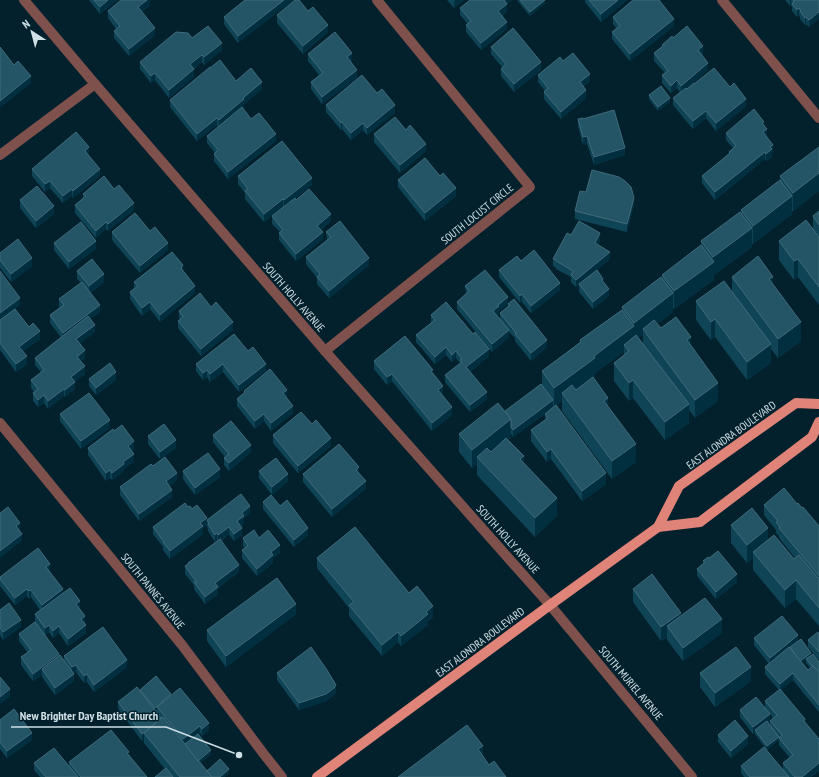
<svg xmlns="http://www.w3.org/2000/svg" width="819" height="777" viewBox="0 0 819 777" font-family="'PT Sans Narrow',sans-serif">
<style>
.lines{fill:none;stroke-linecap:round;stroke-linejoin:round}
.minor{stroke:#7e514c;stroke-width:10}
.major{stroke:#e08479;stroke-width:10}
.wall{fill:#0f4456;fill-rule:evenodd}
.shaded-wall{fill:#022f3f}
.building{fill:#245566;stroke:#3f6a7a}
.labels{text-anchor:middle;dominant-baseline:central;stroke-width:3;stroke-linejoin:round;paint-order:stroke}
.street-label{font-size:11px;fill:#cfe0e7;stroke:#03212c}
.leader{fill:none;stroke:#cfe0e7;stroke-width:1.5}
.callout-dot{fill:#cfe0e7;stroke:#03212c;stroke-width:1.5}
.callout-label{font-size:12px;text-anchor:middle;font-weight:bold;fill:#cfe0e7;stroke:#03212c;stroke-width:3;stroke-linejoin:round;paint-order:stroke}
</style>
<rect width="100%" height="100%" fill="#03212c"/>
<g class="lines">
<g class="minor">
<path d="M24,0L95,84L325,351L550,605L692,777"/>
<path d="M722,0L819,118"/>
<path d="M0,155L95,84"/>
<path d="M325,351L530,187L377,0"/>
<path d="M0,423L182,645L263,753L282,777"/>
</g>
<g class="major">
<path d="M658,527L700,522L812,437L819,422"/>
<path d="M317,777L550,605L658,527L679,486L796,403L819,404"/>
</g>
</g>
<g class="wall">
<path d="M89,0H118L100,14Z"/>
<path d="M150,0V5L142,12L155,35L129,56L114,38V31L116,29L108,18V11Z"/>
<path d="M245,0L238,43L224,24V17Z"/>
<path d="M447,0H464L454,8Z"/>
<path d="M470,0H512L507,4V11L502,16L507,29L481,50L466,32V25L468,24L460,15V8Z"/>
<path d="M517,0H545V3L530,16Z"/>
<path d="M585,0H627L601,22L585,2Z"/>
<path d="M660,0V1L674,26L630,61L612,39V32L616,28L613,24V17Z"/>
<path d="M785,0H819L809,27L806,24L805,25L800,19V17L799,15L797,17L792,11V7L791,5L790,6Z"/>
<path d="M277,15L328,32L303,54L277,23Z"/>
<path d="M192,38L222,50L204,65L202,62L194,69V77L169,98L155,80L151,83L140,69V62Z"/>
<path d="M673,38L703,53L702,55L708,70L687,88V89L694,84L730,87L746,106L716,131L706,118L693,129L673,105V98L680,92L677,88L671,93L662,83V75L665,73L654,61V53L662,47V45Z"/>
<path d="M491,47L541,70L514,92L501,76V69L502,67L491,54Z"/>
<path d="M308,54L352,61L350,62L357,78L322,104L311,89V82L319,75L308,61Z"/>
<path d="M563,61L590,81L583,87L586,98L561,119L544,99V92L545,91L538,82V75Z"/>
<path d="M210,68L236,81L262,89L244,104V107L243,108L251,119L276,141L228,179L214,161V154L215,153L207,143V136L218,127L217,125L197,141L170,107V100Z"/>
<path d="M377,93L395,113L367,135L363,130L351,140L342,129L341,130L326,112V105Z"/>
<path d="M649,95L670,102L658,111L649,99Z"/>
<path d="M578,119L625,155L594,165L587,144L583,145L578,126Z"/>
<path d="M764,125L767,136V137L773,152L772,153V157L766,161L765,159L715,200L702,183V176L729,154V152L733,148L726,140V133Z"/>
<path d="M374,134L426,151L400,173L374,142Z"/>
<path d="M819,147V191L793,211H792V214L753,244L752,243V247L714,275V280L674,309L673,308V312L657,324L661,328L691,346L718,401L695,418L689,410V423L665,440L633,398L629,401L614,381V363L624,355V352L595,373V376L593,378L636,462L612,479L562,411V401L556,405L606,484L582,501L551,459L547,462L531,441V430L545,420V414L513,437L511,434V437L508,440L524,463L557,516L535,537L477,475V464L472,468L459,452V434L505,411L542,385V371L580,342V340L622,310V307L662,278V275L701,245V241L741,214V210L780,180V176ZM643,335V343L639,338Z"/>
<path d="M88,155L100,176L73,198L72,196L63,203L50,188L45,192L32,176V169L89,155Z"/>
<path d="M238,176L312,185L295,198L296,200L331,221L321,230L323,239L296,261L279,240V233L280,232L272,224V216L283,208V207L264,222L245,199V193L238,184Z"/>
<path d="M398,180L456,196L425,221L398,187Z"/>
<path d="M114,189L134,210L108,231L106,229L96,238L75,213V205L83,198V194Z"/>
<path d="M20,200L54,214L36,228L20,208Z"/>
<path d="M634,205L627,232L575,219V211Z"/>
<path d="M819,211V305L798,277L794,280L779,260V241L813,229V216Z"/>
<path d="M112,232L168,250L140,273L112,240Z"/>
<path d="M326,232L369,265L329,298L317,284V278L306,264V257L327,240Z"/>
<path d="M571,235L600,241L598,245L610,259L585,280L603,281L609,296L593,309L579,292V285L576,287L571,282V277L556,269V268L553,266V259Z"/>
<path d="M54,243L96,249L69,269L54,250Z"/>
<path d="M0,253L32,266L11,282L0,268Z"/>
<path d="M521,261L560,290L531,313L522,302L520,303L499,277V270Z"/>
<path d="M0,271L20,305L15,309L29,327L40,339L23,351L27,364L16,372L0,350Z"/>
<path d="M77,271L104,282L90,293L100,312L90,319L95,332L79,344L85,358L80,361L85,374L74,382L75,389L65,397L64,396L48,409L44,403L38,407L33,401V393L34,392L31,388V380L41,372L35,365V358L61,337L50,323V315L60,307L59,306V299L81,283L77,279Z"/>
<path d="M183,271L195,293L160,322L150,309L142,316L130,299V292L134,288V282Z"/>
<path d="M732,277L773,285L801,341L778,358L771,349V363L747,380L715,337L711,340L696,320V301L732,291Z"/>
<path d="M465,286L508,304L499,311V314L497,315L500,319V313L508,306V304L547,347L531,361L515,341V338L509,332V337L492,352L457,309V302L466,294Z"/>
<path d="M211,307L233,330L201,356L178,328V321L180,319L179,318V311Z"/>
<path d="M431,315L489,356L470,372L487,399L470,412L445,382V375L460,363L456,358L452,362L446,355L435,364L416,342V335L431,323Z"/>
<path d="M248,351L266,371L239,392L223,372L210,382L207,377L203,380L196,371V364Z"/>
<path d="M374,361L443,394L442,395L452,415L432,431L392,381L387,385L374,369Z"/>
<path d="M89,379L116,380L96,395L89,386Z"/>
<path d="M244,391L287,397L286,398L293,413L271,431L264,421L255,429L237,406V399L244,393Z"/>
<path d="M60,414L110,428L81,449L60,421Z"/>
<path d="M213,435L251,452L229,471L224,465V458L225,457L213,442Z"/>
<path d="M273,435L331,446L298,473L273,443Z"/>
<path d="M148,436L176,448L160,459L148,444Z"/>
<path d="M88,448L134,449L131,451L134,461L124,469V471L112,480L110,478L106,481L88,455Z"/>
<path d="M153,466L177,480L169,486L172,497L139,521L120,495V487Z"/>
<path d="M183,471L220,477L195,495L183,479Z"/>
<path d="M259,471L288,481L272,495L259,478Z"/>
<path d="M303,474L366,488L332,517L303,482Z"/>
<path d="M263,502L280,506L308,535L294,547L263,509Z"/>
<path d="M797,504L802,508L819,526V626L796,599L785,608L753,570V558L747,563L731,543V525L768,540L794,559L795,558L779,538V536L776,533V530L764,515V505Z"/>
<path d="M188,507L192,509L207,520L250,514L244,518V524L241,526L242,535L234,541L229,534L221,541L239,572L218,588V594L205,604L194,589V585L185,574V566L188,564V563L217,541L215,542L208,531L207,525L203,528V534L170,559L163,550V547L153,534V527Z"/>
<path d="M243,538H259L280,553L273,558V563L257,576L242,558V550L245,548L243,546Z"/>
<path d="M317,558L409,593L433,617L428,621V625L401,646L398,642L382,656L349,616V608L317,568Z"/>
<path d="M703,561L737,582L716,599L697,576V569L703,564Z"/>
<path d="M50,572L63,593L80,608H79L85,623L86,633L68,646L59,633L53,638L49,632L45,635L59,656L64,661V656L127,667L94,692L87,682L84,683L76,672L74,673V681L55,695L42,677V675L33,681L21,665V657L28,653L19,641V634L35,622V614L40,610L31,597L29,599L27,596L15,605L0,586V577Z"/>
<path d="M633,589L681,616L722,633L683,661L667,640V637L661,641L633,602Z"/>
<path d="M0,610L21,627L3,640L0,635Z"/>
<path d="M296,614L226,667L207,641V630Z"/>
<path d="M819,634V660L808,647V640Z"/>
<path d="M754,638L798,641L811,655L819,662V712L793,680L781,690L805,722L819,739V771L811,777H744L741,773V766L783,770V763L790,758L779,745V739V740L767,750L755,734V733L753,734L740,717V710L765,708V701L779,690L765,674V667L769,664L754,645ZM806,660V663L810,668L808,670L802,663ZM770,714L773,718L770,721V725L768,722L770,721Z"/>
<path d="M277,673L336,692L334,695L326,701L299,710L277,680Z"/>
<path d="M700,673L751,681L715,707L700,687Z"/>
<path d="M140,690L171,696L209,730L202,736L200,733L199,734L211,754L200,763L207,771L229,773L224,777H155L165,769L144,743V740L142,741L118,709V702L140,691Z"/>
<path d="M0,720L32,740L7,758L0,749Z"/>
<path d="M718,735L748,744L731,758L718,742Z"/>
<path d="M129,755L147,777H40L34,770V763L69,766V762Z"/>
</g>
<g class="shaded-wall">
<path d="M108,0H118L100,14V7Z"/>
<path d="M147,0H150V5L138,15V7Z"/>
<path d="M284,0H294L238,43V36Z"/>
<path d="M455,0H464L454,8V1Z"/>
<path d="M504,0H512L507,4V11L498,19V11Z"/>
<path d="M545,0V3L530,16V12Z"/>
<path d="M618,0H627L601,22V14Z"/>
<path d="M790,0H791V5L790,6Z"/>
<path d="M799,8V15L797,17V10Z"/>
<path d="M819,12V19L809,27V20Z"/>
<path d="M806,17V24L805,25V18Z"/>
<path d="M674,19V26L630,61V54Z"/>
<path d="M507,22V29L481,50V43Z"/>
<path d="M328,25V32L303,54V46Z"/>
<path d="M155,28V35L129,56V49Z"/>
<path d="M222,43V50L204,65V57Z"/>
<path d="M703,46V53L698,58V50Z"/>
<path d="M352,53V61L347,65V57Z"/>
<path d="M202,55V62L190,72V64Z"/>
<path d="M541,62V70L514,92V84Z"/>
<path d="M708,63V70L681,93V86Z"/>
<path d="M194,69V77L169,98V90Z"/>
<path d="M357,70V78L322,104V97Z"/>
<path d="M155,73V80L151,83V76Z"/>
<path d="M590,74V81L580,90V82Z"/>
<path d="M31,76V83L0,108V101Z"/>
<path d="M677,80V88L671,93V86Z"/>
<path d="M262,82V89L244,104V107L219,127V120L243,98Z"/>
<path d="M586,90V98L561,119V112Z"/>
<path d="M670,98V102L658,111V107Z"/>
<path d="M746,99V106L716,131V123Z"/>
<path d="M395,105V113L367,135V128Z"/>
<path d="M706,111V118L693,129V121Z"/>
<path d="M217,118V125L197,141V134Z"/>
<path d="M342,122V129L341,130V123Z"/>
<path d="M363,123V130L351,140V133Z"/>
<path d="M767,129V136L763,140V132Z"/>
<path d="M276,134V141L228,179V172Z"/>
<path d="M587,136V144L583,145V137Z"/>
<path d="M426,144V151L400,173V165Z"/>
<path d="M773,145V152L772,153V157L766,161V154L770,147Z"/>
<path d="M89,147V155L85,158V151Z"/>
<path d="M625,148V155L594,165V157Z"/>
<path d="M765,152V159L715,200V192Z"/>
<path d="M100,169V176L73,198V191Z"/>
<path d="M819,173V191L793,211V193Z"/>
<path d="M312,178V185L284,208V200Z"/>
<path d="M50,181V188L45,192V184Z"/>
<path d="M456,188V196L425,221V213Z"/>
<path d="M72,189V196L63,203V196Z"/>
<path d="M792,196V214L753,244V226Z"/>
<path d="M634,198V205L627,232V224Z"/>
<path d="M283,199V207L264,222V214Z"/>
<path d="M134,203V210L108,231V224Z"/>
<path d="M54,206V214L36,228V221Z"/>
<path d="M331,214V221L317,233V226Z"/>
<path d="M106,222V229L96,238V231Z"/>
<path d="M752,228V247L714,275V280L674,309V291L713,262V257Z"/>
<path d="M323,232V239L296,261V254Z"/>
<path d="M600,233V241L595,250V243Z"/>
<path d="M96,241V249L69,269V262Z"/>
<path d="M168,243V250L140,273V266Z"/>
<path d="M610,252V259L576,287V280Z"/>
<path d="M32,258V266L11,282V274Z"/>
<path d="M369,258V265L329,298V291Z"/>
<path d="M798,259V277L794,280V261Z"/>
<path d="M183,265V273L181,268Z"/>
<path d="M104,274V282L89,293V286Z"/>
<path d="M773,277V295L769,279Z"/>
<path d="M560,283V290L531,313V306Z"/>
<path d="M195,286V293L160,322V315Z"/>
<path d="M609,289V296L593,309V302Z"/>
<path d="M673,293V312L645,333L643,329V335L634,342V323Z"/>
<path d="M522,294V302L520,303V296Z"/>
<path d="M508,297V304L499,311V314L493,318V311L498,305Z"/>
<path d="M20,298V305L0,320V313Z"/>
<path d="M150,302V309L142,316V308Z"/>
<path d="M100,305V312L63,340V333Z"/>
<path d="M715,319V337L711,340V322Z"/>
<path d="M233,322V330L201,356V349Z"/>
<path d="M801,322V341L778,358V339Z"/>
<path d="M95,325V332L76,347V339Z"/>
<path d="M634,326V345H624V352L595,373V376L566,398L562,393V401L554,407V388L594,356Z"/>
<path d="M509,330V337L492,352V344Z"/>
<path d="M40,331V339L19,354V347Z"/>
<path d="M691,337V355L687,340Z"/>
<path d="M547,340V347L531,361V353Z"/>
<path d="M771,344V363L747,380V362Z"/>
<path d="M446,347V355L435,364V357Z"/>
<path d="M489,349V356L466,375V367Z"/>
<path d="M85,350V358L77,364V357Z"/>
<path d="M456,351V358L452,362V355Z"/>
<path d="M27,356V364L16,372V364Z"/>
<path d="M223,364V372L210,382V374Z"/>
<path d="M266,364V371L239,392V385Z"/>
<path d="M85,366V374L71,385V377Z"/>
<path d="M207,370V377L203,380V373Z"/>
<path d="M116,372V380L96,395V388Z"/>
<path d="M392,374V381L387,385V377Z"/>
<path d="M633,380V398L629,401V383Z"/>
<path d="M75,382V389L65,397V390Z"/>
<path d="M718,383V401L695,418V400Z"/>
<path d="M443,386V394L438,398V390Z"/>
<path d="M64,389V396L48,409V401Z"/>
<path d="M287,390V397L283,401V393Z"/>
<path d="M487,392V399L470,412V405Z"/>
<path d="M44,395V403L38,407V400Z"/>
<path d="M608,398V416L604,401Z"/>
<path d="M553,400V408L513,437V430Z"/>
<path d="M689,404V423L665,440V422Z"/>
<path d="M293,406V413L271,431V423Z"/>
<path d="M452,407V415L432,431V423Z"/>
<path d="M264,414V421L255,429V421Z"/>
<path d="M511,419V437L481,461L477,457V464L472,468V450Z"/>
<path d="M110,420V428L81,449V441Z"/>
<path d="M331,438V446L298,473V466Z"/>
<path d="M176,440V448L160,459V452Z"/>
<path d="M134,441V449L128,453V446Z"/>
<path d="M636,444V462L612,479V461Z"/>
<path d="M251,445V452L229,471V463Z"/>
<path d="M551,449V459L547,462V452Z"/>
<path d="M134,454V461L124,469V471L112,480V473L123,462Z"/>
<path d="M524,456V474L520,459Z"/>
<path d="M359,467V475L356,470Z"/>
<path d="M220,469V477L195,495V488Z"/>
<path d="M110,470V478L106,481V473Z"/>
<path d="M177,473V480L166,489V481Z"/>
<path d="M606,473V484L582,501V491Z"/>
<path d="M288,474V481L272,495V487Z"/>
<path d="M366,481V488L332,517V509Z"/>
<path d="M172,490V497L139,521V514Z"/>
<path d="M557,498V516L535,537V518Z"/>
<path d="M250,506V514L244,518V524L237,529V521L242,513Z"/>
<path d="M207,518V525L203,528V534L170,559V551L200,523Z"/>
<path d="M20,523V530L16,533V526Z"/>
<path d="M229,527V534L218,542V535Z"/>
<path d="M242,528V535L234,541V534Z"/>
<path d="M308,528V535L294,547V540Z"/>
<path d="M768,528V546L753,552V558L747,563V545Z"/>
<path d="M217,533V541L215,542V535Z"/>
<path d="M22,534V541L0,558V551Z"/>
<path d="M280,545V553L273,558V563L257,576V569L271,552Z"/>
<path d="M50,564V572L46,567Z"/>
<path d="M239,565V572L218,588V594L205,604V597L215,583Z"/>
<path d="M737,574V582L716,599V592Z"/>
<path d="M796,580V599L785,608V590Z"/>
<path d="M27,589V596L15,605V598Z"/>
<path d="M63,589V596L42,612V605Z"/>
<path d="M31,590V597L29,599V591Z"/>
<path d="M80,601V608L76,611V604Z"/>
<path d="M296,604V614L226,667V656Z"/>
<path d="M433,606V617L428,621V625L401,646V636L426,612Z"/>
<path d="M681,613V626H667V637L661,641V627Z"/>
<path d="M85,616V623L81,626V619Z"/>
<path d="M722,619V633L683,661V648Z"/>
<path d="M21,620V627L3,640V632Z"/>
<path d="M49,625V632L45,636V628Z"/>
<path d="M86,625V633L68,646V639Z"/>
<path d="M59,626V633L53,638V631Z"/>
<path d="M398,632V642L382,656V645Z"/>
<path d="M798,635V643L770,665V658Z"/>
<path d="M811,653V657L799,665V661Z"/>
<path d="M59,654V661L42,669V675L33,681V674Z"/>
<path d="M127,660V667L94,692V685Z"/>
<path d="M76,665V672L72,675V667Z"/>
<path d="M751,667V681L715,707V693Z"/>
<path d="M793,673V680L780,691V684Z"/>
<path d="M74,674V681L55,695V688Z"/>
<path d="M87,674V682L84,683V676Z"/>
<path d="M336,685V692L334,695L326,701L299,710V703Z"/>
<path d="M10,689V697L0,704V697Z"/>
<path d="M171,694V698L157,707V710L155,711V708Z"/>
<path d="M770,714V721L756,732L755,730V733L753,734V727Z"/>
<path d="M209,723V730L202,736V729Z"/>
<path d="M200,726V733L183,747V739Z"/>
<path d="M32,733V740L7,758V751Z"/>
<path d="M144,733V740L142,741V734Z"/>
<path d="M748,736V744L731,758V751Z"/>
<path d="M779,737V740L767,750V746Z"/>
<path d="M483,746V756L478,749Z"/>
<path d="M211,750V754L196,766V762Z"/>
<path d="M819,763V771L811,777H802Z"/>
<path d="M229,769V773L224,777H220Z"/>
</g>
<g class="building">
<path d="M94,0H108L100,7Z"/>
<path d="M121,0H147L138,7L155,28L129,49L114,31L120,26L108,11Z"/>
<path d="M245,0H284L238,36L224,17Z"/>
<path d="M295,0H299L308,11L313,7L328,25L303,46L277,15Z"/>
<path d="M470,0H504L507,4L498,11L507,22L481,43L466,25L471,21L460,8Z"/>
<path d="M520,0H545L530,12Z"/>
<path d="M589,0H618L601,14Z"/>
<path d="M633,0H659L674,19L630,54L612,32L620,26L613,17Z"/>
<path d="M793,0H819V12L809,20L806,17L805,18L800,11H801L799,8L797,10L792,4L794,2Z"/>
<path d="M208,26L222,43L204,57L202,55L190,64L194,69L169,90L155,73L151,76L140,62L176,32L188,33L192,38Z"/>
<path d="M687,26L703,46L698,50L708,63L681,86L677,80L671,86L662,75L668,71L654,53L663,46L662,45L672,36L673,38Z"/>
<path d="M513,28L541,62L514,84L501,69L506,64L491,47Z"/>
<path d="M335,32L352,53L347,57L357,70L322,97L311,82L323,73L308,54Z"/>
<path d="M0,47L14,65L18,61L31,76L0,101Z"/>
<path d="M573,53L590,74L580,82L586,90L561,112L544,92L548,88L538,75L560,57L563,61Z"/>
<path d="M220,60L236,81L251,68L262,82L243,98L244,99L219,120L217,118L197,134L170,100L210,67V68Z"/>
<path d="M714,68L730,87L734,83L746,99L716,123L706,111L693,121L673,98L686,88L687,89L694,83V84Z"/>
<path d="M362,75L377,93L382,89L395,105L367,128L363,123L351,133L342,122L341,123L326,105Z"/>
<path d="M661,86L670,98L658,107L649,95Z"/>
<path d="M242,107L251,119L259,113L276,134L228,172L214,154L218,150L207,136Z"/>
<path d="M754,109L764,122L762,123L767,129L763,132L773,145L770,147L772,149L766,154L765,152L715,192L702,176L730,153L729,152L736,146L726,133Z"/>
<path d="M614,110L625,148L594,157L587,136L583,137L578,119L583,118V119Z"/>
<path d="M395,117L406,130L410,125L426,144L400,165L374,134Z"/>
<path d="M76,132L89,147L85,151L100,169L73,191L72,189L63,196L50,181L45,184L32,169Z"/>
<path d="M282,141L312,178L284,200L283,199L264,214L245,191L248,189L238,176Z"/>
<path d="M819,147V173L793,193L780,176Z"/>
<path d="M425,158L440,176L443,173L456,188L425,213L398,180Z"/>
<path d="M592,170L619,177L625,181L631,187L634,198L627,224L575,211L580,191L586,192Z"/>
<path d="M104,176L114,189L119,185L134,203L108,224L106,222L96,231L75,205L86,196L83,194Z"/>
<path d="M780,180L792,196L753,226L741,210Z"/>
<path d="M37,186L54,206L36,221L20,200Z"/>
<path d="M309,189L331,214L317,226L323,232L296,254L279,233L283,230L272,216L295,198L296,200Z"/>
<path d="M819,211V225L813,216Z"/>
<path d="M740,212L752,228L713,257L701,241Z"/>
<path d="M135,213L150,231L155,227L168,243L140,266L112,232Z"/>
<path d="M806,220L819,237V287L798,259L794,261L779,241Z"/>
<path d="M340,221L369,258L329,291L317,277L320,274L306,257L331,237L326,232Z"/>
<path d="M579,221L600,233L595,243L610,252L576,280L571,275L573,271L556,261V260L553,259L567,233L571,235Z"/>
<path d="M81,222L96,241L69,262L54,243Z"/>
<path d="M18,239L32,258L11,274L0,260V253Z"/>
<path d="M701,245L714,262L674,291L662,275Z"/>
<path d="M534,250L560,283L531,306L522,294L520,296L499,270L517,256L521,261Z"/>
<path d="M172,252L183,265L181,268L195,286L160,315L150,302L142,308L130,292L138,286L134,282Z"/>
<path d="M758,256L773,277L769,279L801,322L778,339L732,277Z"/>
<path d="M92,259L104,274L89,286L77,271Z"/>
<path d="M485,270L508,297L498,305L499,306L493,311L509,330L492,344L457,302L469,291L465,286Z"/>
<path d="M597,270L603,279L602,280L609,289L593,302L579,284Z"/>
<path d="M0,271L20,298L0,313Z"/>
<path d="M661,277L673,293L634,323L622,307Z"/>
<path d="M724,281L771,344L747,362L715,319L711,322L696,301Z"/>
<path d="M82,282L100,305L63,333L50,315L64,305L59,299Z"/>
<path d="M200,293L211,307L216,302L233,322L201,349L178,321L183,317L179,311Z"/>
<path d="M514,299L547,340L531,353L515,334L516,333L500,313L510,305L508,304Z"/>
<path d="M446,302L473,334L475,332L489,349L466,367L487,392L470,405L445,375L462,362L460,360L462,359L456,351L452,355L446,347L435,357L416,335L435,320L431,315Z"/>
<path d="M15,309L29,327L33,323L40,331L19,347L27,356L16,364L0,343V320Z"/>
<path d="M622,310L634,326L594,356L595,358L554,388L542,371L581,342L580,340Z"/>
<path d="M88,316L95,325L76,339L85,350L77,357L85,366L71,377L75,382L65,390L64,389L48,401L44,395L38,400L33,393L38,389L31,380L44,370L35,358Z"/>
<path d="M676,317L691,337L687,340L718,383L695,400L643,329L654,320L661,328Z"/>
<path d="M234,334L248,351L253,347L266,364L239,385L223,364L210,374L207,370L203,373L196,364Z"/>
<path d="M636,335L689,404L665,422L633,380L629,383L614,363L629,351L624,345Z"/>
<path d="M405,336L433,370L431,371L443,386L438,390L452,407L432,423L392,374L387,377L374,361Z"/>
<path d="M110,363L116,372L96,388L89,379Z"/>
<path d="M270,369L287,390L283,393L293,406L271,423L264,414L255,421L237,399L245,392L244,391Z"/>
<path d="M593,377L608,398L604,401L636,444L612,461L562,393L572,385L576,390Z"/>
<path d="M541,384L553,400L513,430L511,427V419L505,411Z"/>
<path d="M89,393L110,420L81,441L60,414Z"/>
<path d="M498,403L511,419L472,450L459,434Z"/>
<path d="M556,405L606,473L582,491L551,449L547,452L531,430L548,418L545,414Z"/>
<path d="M301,412L312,424L316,420L331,438L298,466L273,435Z"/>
<path d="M231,421L251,445L229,463L224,458L229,454L213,435Z"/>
<path d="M164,424L176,440L160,452L148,436Z"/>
<path d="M122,425L134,441L128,446L134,454L123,462L124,464L112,473L110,470L106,473L88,448L113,429L114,431Z"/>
<path d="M506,438L524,456L520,459L557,498L535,518L477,457L487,448L491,452Z"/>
<path d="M339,444L359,467L356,470L366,481L332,509L303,474Z"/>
<path d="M208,453L220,469L195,488L183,471Z"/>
<path d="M165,457L177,473L166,481L172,490L139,514L120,487L151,464L153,466Z"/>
<path d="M276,458L288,474L272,487L259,471Z"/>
<path d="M784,488L797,504L798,503L802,508L803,507L819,526V576L779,528L780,527L776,522L778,521L764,505Z"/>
<path d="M241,494L250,506L242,513L244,516L237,521L242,528L234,534L229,527L218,535L217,533L215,535L208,524L209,523L207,520Z"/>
<path d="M271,495L280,506L287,500L308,528L294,540L263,502Z"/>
<path d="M185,503L188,507L190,506L192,509L197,505L207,518L200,523L203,526L170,551L163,542H164L153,527Z"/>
<path d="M8,507L20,523L16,526L22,534L0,551V513Z"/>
<path d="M752,508L768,528L747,545L731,525Z"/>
<path d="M355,527L409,593L417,586L433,606L426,612L428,614L401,636L398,632L382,645L349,605L354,602L317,558Z"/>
<path d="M254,530L259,538L268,530L280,545L271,552L273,555L257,569L242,550L248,546L243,538Z"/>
<path d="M774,535L794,559L799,555L818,578L819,577V608L796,580L785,590L753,552Z"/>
<path d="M220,539L239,565L215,583L218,587L205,597L194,582L196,581L185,566L189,563H188Z"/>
<path d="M38,548L50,564L46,567L63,589L42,605L31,590L29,591L27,589L15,598L0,579V577Z"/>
<path d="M718,551L737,574L716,592L697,569L705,562L703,561L708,557L709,558Z"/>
<path d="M652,574L681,613L661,627L633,589Z"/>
<path d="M277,578L296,604L226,656L207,630Z"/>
<path d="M70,588L80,601L76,604L85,616L81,619L86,625L68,639L59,626L53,631L49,625L45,628L35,614Z"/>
<path d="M705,598L722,619L683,648L667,626Z"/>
<path d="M9,603L21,620L3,632L0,628V610Z"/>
<path d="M782,616L798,635L770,658L754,638Z"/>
<path d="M35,622L59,654L33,674L21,657L31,650L19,634Z"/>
<path d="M103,627L127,660L94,685L87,674L84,676L76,665L72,667L64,656Z"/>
<path d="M818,632L819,634V652L808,640Z"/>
<path d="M801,639L811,653L800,661L790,647Z"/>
<path d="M311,647L327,670L336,685L334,688L326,694L299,703L277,673Z"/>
<path d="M736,647L751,667L715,693L700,673Z"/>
<path d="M789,647L808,670L813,666L819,672V705L793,673L780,684L765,667Z"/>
<path d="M813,654L819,662V672L813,666H812L806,659Z"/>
<path d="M60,655L74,674L55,688L42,669Z"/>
<path d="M156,676L171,694L155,708L140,690Z"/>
<path d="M0,677L10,689L0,697Z"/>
<path d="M137,687L161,718L142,734L118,702Z"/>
<path d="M180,688L209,723L202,729L200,726L183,739L157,707Z"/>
<path d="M780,689L805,719L804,721L819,739V763L802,777H795L783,763L793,755L779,738L782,735L770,721L777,715L765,701Z"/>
<path d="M756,697L770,714L753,727L740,710Z"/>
<path d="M14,709L32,733L7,751L0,742V720Z"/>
<path d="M163,717L212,777H180L144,733Z"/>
<path d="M735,720L748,736L731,751L718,735Z"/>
<path d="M767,721L779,737L767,746L755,730Z"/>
<path d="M467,725L483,746L478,749L489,765L494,761L506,777H398Z"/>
<path d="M111,730L129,752L127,753L147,777H81L69,762Z"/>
<path d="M198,734L211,750L198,761L185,744Z"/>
<path d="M764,747L789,777H750L741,766Z"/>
<path d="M54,748L78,777H46L34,763Z"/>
<path d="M220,759L229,769L220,777H212L207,771Z"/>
<path d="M166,768L173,777H155Z"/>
</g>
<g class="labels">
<g class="street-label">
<text transform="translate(477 214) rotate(-39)">SOUTH LOCUST CIRCLE</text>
<text transform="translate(294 297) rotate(49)">SOUTH HOLLY AVENUE</text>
<text transform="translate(731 435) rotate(-36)">EAST ALONDRA BOULEVARD</text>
<text transform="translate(508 539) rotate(48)">SOUTH HOLLY AVENUE</text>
<text transform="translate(153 591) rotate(51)">SOUTH PANNES AVENUE</text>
<text transform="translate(480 642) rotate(-37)">EAST ALONDRA BOULEVARD</text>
<text transform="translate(631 683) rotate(50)">SOUTH MURIEL AVENUE</text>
</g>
</g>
<path class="leader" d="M239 755L166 727H11"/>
<circle class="callout-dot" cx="239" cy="755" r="4"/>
<g class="callout-label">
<text x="89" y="720">New Brighter Day Baptist Church</text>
</g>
<g transform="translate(32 32) rotate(324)" stroke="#03212c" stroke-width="3" paint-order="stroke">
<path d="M0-3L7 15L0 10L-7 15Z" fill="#cfe0e7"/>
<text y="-6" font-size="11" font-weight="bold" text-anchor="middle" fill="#cfe0e7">N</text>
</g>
</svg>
